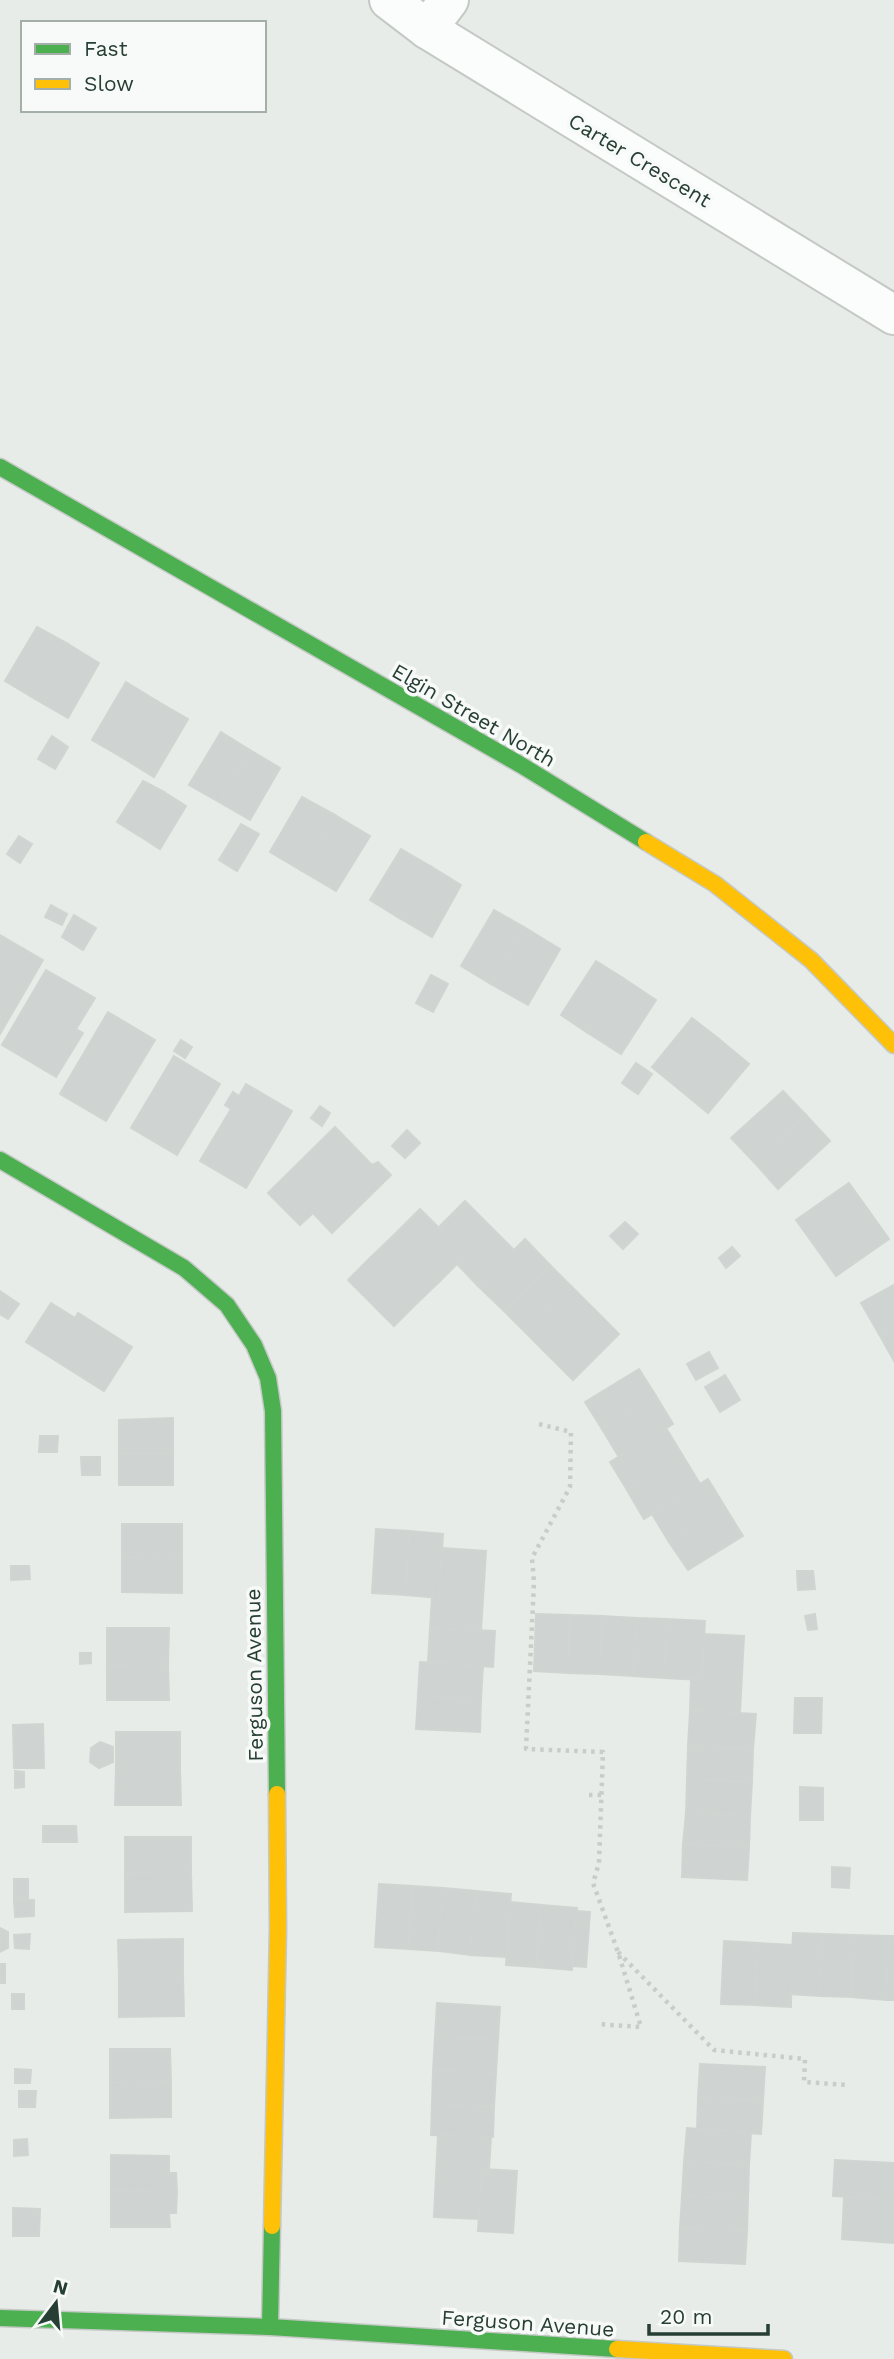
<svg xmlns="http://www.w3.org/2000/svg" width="894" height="2359" viewBox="0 0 894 2359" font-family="'Work Sans',sans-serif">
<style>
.building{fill:#cfd3d1;stroke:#d0d5d2;stroke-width:2}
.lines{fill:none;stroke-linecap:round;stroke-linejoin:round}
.street-casing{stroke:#c4c9c6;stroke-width:42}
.fast-casing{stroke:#c4c9c6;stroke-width:19}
.slow-casing{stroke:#c4c9c6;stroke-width:19}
.path{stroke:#c7cdc9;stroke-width:4.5;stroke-dasharray:3.5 5;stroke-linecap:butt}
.street{stroke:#fbfcfc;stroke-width:38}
.fast{stroke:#4caf50;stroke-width:16}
.slow{stroke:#ffc107;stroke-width:16}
.labels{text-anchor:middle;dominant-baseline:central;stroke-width:7;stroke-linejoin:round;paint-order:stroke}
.street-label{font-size:21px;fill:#273e34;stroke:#f7faf8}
</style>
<rect width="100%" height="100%" fill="#e7ece9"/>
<g class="building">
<path d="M37,627L68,644L35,699L5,681Z"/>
<path d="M68,644L99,663L68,718L35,699Z"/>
<path d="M126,682L157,701L123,758L92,740Z"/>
<path d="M157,701L188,719L154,777L123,758Z"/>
<path d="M221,732L250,750L219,802L189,785Z"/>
<path d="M52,736L68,747L55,769L38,759Z"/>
<path d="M250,750L280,768L250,820L219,802Z"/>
<path d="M143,781L164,792L138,835L117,822Z"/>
<path d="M164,792L186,806L160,849L138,835Z"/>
<path d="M302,797L335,815L302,871L270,852Z"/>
<path d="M335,815L370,836L336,891L302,871Z"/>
<path d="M241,824L259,834L237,871L219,860Z"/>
<path d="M19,836L32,844L20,863L7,854Z"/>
<path d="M401,849L432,867L401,919L370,900Z"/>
<path d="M432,867L461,885L432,937L401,919Z"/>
<path d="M51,905L67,914L62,925L45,917Z"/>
<path d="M494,910L524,927L491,984L461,966Z"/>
<path d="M74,915L96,928L83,950L62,937Z"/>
<path d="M524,927L560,949L528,1005L491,984Z"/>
<path d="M0,935L43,960L0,1034Z"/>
<path d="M596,961L623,978L588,1033L561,1015Z"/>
<path d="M46,970L95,998L76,1029L83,1033L56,1077L2,1045Z"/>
<path d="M431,975L448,984L433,1012L416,1003Z"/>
<path d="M623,978L656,1000L621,1054L588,1033Z"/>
<path d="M108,1012L155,1040L106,1121L60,1094Z"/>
<path d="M692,1018L719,1039L679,1089L652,1067Z"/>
<path d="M719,1039L749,1064L708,1113L679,1089Z"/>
<path d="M181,1040L192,1047L185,1058L174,1051Z"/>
<path d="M174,1056L220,1084L177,1155L131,1128Z"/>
<path d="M636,1063L652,1074L638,1094L622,1083Z"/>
<path d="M246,1084L292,1111L246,1188L200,1161L231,1109L225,1105L233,1092L239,1096Z"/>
<path d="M783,1091L806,1115L754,1162L731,1138Z"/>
<path d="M320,1106L330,1113L322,1126L311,1118Z"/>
<path d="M806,1115L830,1141L778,1189L754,1162Z"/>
<path d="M335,1127L372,1165L378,1162L391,1175L332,1233L313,1213L300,1225L268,1193Z"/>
<path d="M407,1130L420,1143L405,1158L392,1146Z"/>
<path d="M849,1183L869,1211L817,1249L796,1220Z"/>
<path d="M465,1201L514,1250L478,1286L457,1264L466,1255L439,1227Z"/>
<path d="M420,1209L466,1255L439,1282L393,1236Z"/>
<path d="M869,1211L889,1239L836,1276L817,1249Z"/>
<path d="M625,1222L638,1234L623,1249L610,1236Z"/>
<path d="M393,1236L439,1282L417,1303L371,1257Z"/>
<path d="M525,1239L550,1265L504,1311L478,1286Z"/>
<path d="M732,1247L740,1256L726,1268L719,1258Z"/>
<path d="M371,1257L417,1303L394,1326L348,1280Z"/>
<path d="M550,1265L572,1287L526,1333L504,1311Z"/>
<path d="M894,1285V1325L879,1334L861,1303Z"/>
<path d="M572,1287L595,1310L549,1356L526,1333Z"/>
<path d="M0,1291L19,1304L8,1319L0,1314Z"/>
<path d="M51,1303L75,1318L78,1313L132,1347L104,1391L26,1342Z"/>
<path d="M595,1310L619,1334L573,1380L549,1356Z"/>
<path d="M894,1325V1361L879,1334Z"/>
<path d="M709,1352L718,1368L696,1380L687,1364Z"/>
<path d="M639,1369L656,1396L602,1429L585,1402Z"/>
<path d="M725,1375L740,1400L720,1412L705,1387Z"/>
<path d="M656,1396L673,1424L619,1457L602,1429Z"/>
<path d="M173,1418V1453H119V1420Z"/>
<path d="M666,1428L683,1456L627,1490L610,1462Z"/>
<path d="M40,1436H58L57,1452H39Z"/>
<rect x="119" y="1453" width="54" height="32"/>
<path d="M683,1456L700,1484L644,1519L627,1490Z"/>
<path d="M81,1457H100V1475H82Z"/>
<path d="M708,1479L725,1507L669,1542L652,1514Z"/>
<path d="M725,1507L743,1536L688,1570L669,1542Z"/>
<path d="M122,1524H182V1558L122,1557Z"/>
<path d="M376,1529L409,1531L406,1595L372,1593Z"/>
<path d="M409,1531L443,1534L439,1598L406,1595Z"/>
<path d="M442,1548L486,1551L481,1631L430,1628L432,1597L439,1598Z"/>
<path d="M122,1557L182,1558V1593L122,1592Z"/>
<path d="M11,1566H29L30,1579L11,1580Z"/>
<path d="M797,1571H813L815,1589L798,1590Z"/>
<path d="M536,1614L570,1615L568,1673L534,1671Z"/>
<path d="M815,1614L817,1629L808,1630L805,1616Z"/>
<path d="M570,1615L602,1616L600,1674L568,1673Z"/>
<path d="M602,1616L636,1618L633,1676L600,1674Z"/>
<path d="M636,1618L667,1619L664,1678L633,1676Z"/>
<path d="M667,1619L705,1621L702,1680L664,1678Z"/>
<path d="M107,1628H169L168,1664L107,1665Z"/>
<path d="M430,1628L495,1631L493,1667L428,1662Z"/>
<path d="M704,1634L744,1636L740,1713L690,1711L691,1679L702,1680Z"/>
<path d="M80,1653H91V1663L80,1664Z"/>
<path d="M420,1662L483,1666L481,1699L418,1696Z"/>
<path d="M168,1664L169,1700H107V1665Z"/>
<path d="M418,1696L481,1699L480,1732L416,1729Z"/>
<path d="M795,1698H822L821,1733H794Z"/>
<path d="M690,1711L756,1714L753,1749L688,1746Z"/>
<path d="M43,1724L44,1768H14L13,1725Z"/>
<rect x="116" y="1732" width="64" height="36"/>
<path d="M100,1742L113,1747V1762L99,1768L90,1762L91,1748Z"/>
<path d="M688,1746L753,1749L752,1782L687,1779Z"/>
<path d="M116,1768H180L181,1805H115Z"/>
<path d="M15,1771L24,1772V1787L15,1788Z"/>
<path d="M687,1779L752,1782L750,1816L686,1813Z"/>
<path d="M800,1787L823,1788V1820H800Z"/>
<path d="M686,1813L750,1816L749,1847L683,1844Z"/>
<path d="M43,1826H76L77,1842H43Z"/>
<path d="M125,1837H191V1872L125,1873Z"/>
<path d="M683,1844L749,1847L747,1880L682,1877Z"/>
<path d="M832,1867L850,1868L849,1888L832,1887Z"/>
<path d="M191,1872L192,1911L125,1912V1873Z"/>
<rect x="14" y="1879" width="14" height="19"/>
<path d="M379,1884L412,1886L409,1949L375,1947Z"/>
<path d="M412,1886L443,1888L438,1951L409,1949Z"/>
<path d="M443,1888L476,1891L470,1955L438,1951Z"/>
<path d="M476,1891L511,1894L506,1957L470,1955Z"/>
<path d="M14,1900H34V1916L15,1917Z"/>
<path d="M510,1902L541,1905L536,1967L506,1965Z"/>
<path d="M541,1905L577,1908L572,1970L536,1967Z"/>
<path d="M576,1911L590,1912L586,1967L573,1966Z"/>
<path d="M0,1928L8,1932V1948L0,1952Z"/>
<path d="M793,1933L823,1934L820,1996L790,1994Z"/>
<path d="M30,1934L29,1949L15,1948L14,1935Z"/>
<path d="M823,1934L854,1935L852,1997L820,1996Z"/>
<path d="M854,1935L889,1936L886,2000L852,1997Z"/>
<path d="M889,1936H894V2000H886Z"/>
<path d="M183,1939V1976H119L118,1940Z"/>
<path d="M724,1941L758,1943L755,2005L721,2004Z"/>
<path d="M758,1943L792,1945L791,2007L755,2005Z"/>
<rect x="0" y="1964" width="5" height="19"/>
<path d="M119,1976H183L184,2016L119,2017Z"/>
<rect x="12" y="1994" width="12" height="15"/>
<path d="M437,2003L500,2007L498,2040L435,2037Z"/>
<path d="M435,2037L498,2040L496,2073L433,2071Z"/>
<path d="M110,2049H170L171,2082L110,2083Z"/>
<path d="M700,2064L765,2067L763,2101L698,2098Z"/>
<path d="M15,2069L31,2070L30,2083H15Z"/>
<path d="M433,2071L496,2073L494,2107L432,2104Z"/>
<path d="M171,2082V2117L110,2118V2083Z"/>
<path d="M19,2091H36L35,2107H19Z"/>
<path d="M698,2098L763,2101L761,2134L697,2130Z"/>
<path d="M432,2104L494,2107L493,2137L431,2135Z"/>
<path d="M687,2128L751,2133L749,2165L684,2162Z"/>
<path d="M438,2135L491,2137L489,2169H482L479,2219L434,2217Z"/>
<path d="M27,2139L28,2155L14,2156V2140Z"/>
<path d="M111,2155L169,2156V2173H176L177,2192L111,2191Z"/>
<path d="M835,2160L894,2163V2199L833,2196Z"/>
<path d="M684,2162L749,2165L748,2199L682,2196Z"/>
<path d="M482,2169L517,2171L513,2233L478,2231Z"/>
<path d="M111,2191L177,2192L176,2213H169L170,2227H111Z"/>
<path d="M682,2196L748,2199L747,2231L680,2228Z"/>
<path d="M844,2197L894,2199V2243L842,2239Z"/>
<path d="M13,2208L40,2209L39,2236H13Z"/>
<path d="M680,2228L747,2231L745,2264L679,2261Z"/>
</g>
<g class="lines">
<g class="street-casing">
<g id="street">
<path d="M389,0L427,29L894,315"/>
<path d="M427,29L449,0"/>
</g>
</g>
<g class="fast-casing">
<g id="fast">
<path d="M0,467L521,765L646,842"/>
<path d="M0,1160L184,1268L227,1305L254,1345L268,1378L273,1411L277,1794"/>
<path d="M0,2318L270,2327L617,2349"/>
<path d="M270,2327L272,2226"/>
</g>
</g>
<g class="slow-casing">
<g id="slow">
<path d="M646,842L715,884L811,960L894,1045"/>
<path d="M272,2226L278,1929L277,1794"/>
<path d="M617,2349L784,2359"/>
</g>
</g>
<g class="path">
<path d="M539,1424L571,1432L570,1487L532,1558L534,1582L526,1749L603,1752L599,1863L593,1883L618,1952L641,2027L597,2024"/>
<path d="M589,1795H602"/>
<path d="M618,1952L714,2050L805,2059L804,2082L848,2085"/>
</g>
<use href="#street" class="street"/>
<use href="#fast" class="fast"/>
<use href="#slow" class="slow"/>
</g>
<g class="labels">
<g class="street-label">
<text transform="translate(640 160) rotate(31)">Carter Crescent</text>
<text transform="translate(474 715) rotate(30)">Elgin Street North</text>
<text transform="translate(254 1675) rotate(-91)">Ferguson Avenue</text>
<text transform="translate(528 2323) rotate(4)">Ferguson Avenue</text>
</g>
</g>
<rect x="21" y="21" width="245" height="91" fill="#f7faf8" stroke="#a4afaa" stroke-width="2"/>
<rect x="35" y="44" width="35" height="10" fill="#4caf50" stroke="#a4afaa" stroke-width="2"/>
<text x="84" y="56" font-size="21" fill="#273e34">Fast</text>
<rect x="35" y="79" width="35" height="10" fill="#ffc107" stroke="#a4afaa" stroke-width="2"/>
<text x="84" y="91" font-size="21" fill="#273e34">Slow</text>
<g transform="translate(56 2303) rotate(16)" stroke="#f7faf8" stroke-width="5" paint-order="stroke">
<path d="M0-5L12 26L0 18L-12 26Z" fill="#273e34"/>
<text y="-10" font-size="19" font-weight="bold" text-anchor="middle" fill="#273e34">N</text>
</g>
<path d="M649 2324v10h119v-10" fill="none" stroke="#273e34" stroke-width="3.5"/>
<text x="660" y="2324" font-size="21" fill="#273e34" stroke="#f7faf8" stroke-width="5" paint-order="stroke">20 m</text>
</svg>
